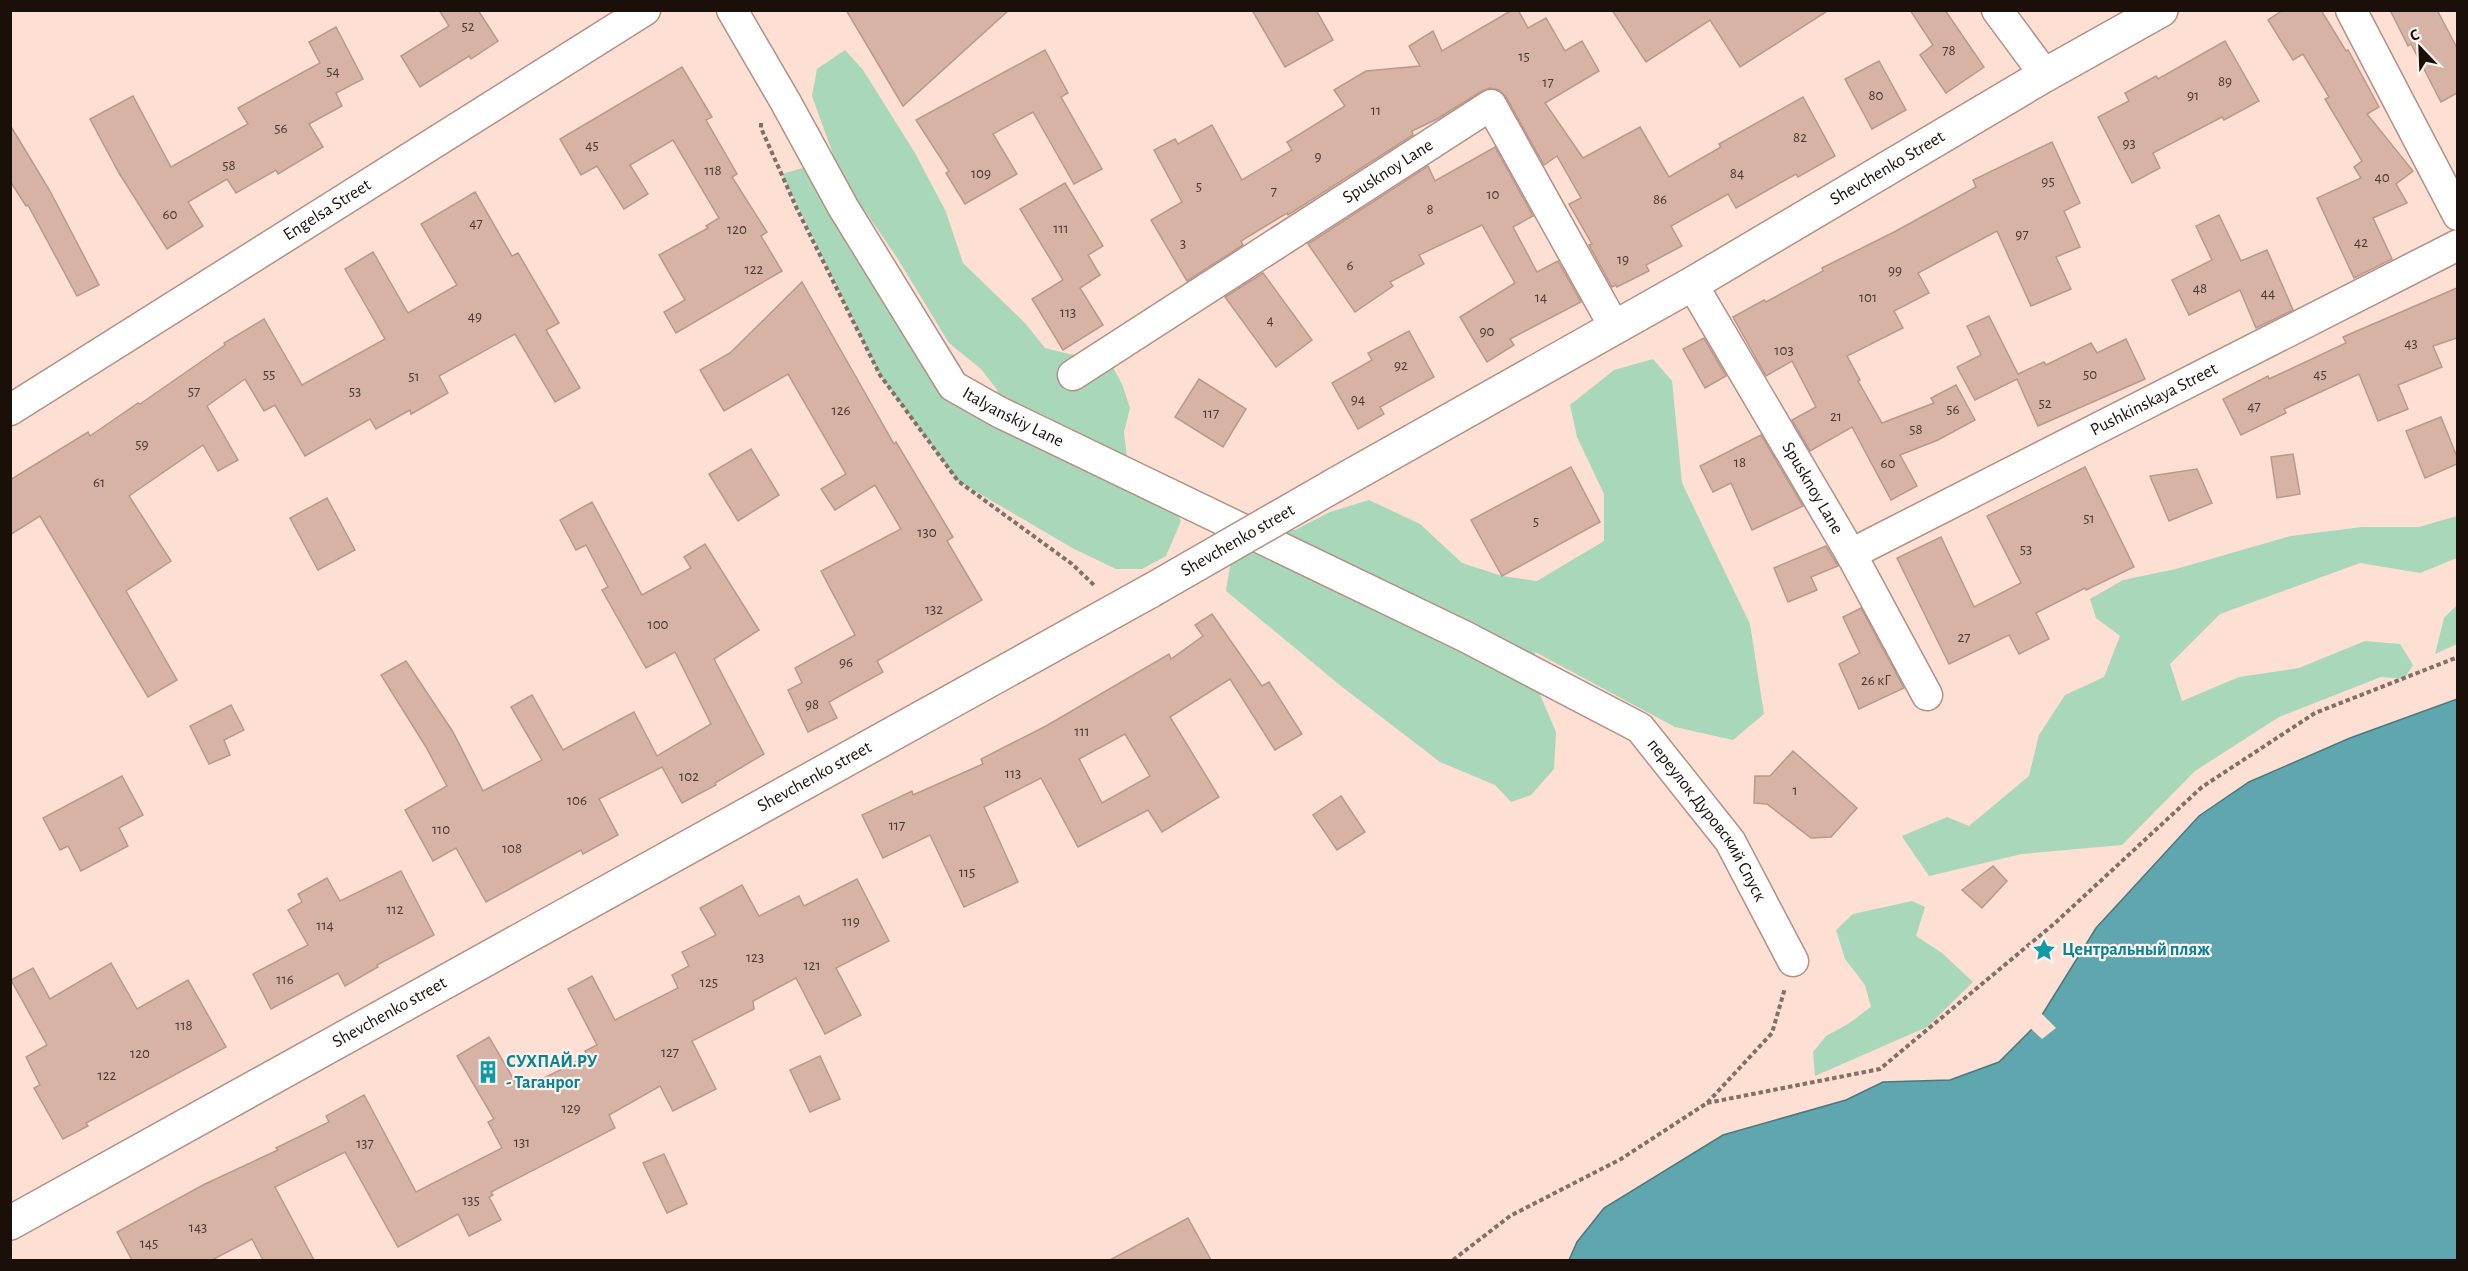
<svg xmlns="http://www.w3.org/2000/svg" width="2468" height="1271" viewBox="0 0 2468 1271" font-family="'Alegreya Sans',sans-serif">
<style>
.green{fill:#a9d7b9}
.water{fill:#5fa6ae;stroke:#4b797d;stroke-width:1.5}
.pier{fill:#fddfd4}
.building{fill:#d7b3a6;stroke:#bb988b;stroke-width:1.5;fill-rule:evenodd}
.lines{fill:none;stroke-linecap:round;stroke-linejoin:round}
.minor-casing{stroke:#b39184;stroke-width:33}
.tertiary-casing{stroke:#b39184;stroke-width:36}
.path{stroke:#846f68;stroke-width:4;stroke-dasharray:4.5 3;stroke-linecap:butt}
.minor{stroke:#fff;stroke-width:30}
.tertiary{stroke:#fff;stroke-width:33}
.tertiary-bridge-casing{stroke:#b39184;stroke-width:36;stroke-linecap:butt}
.tertiary-bridge{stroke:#fff;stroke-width:33}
.labels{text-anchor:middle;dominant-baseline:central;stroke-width:4.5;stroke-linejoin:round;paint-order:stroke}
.number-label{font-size:15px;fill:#4a3831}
.street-label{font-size:18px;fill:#1b0f0a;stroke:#f9f2ef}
.culture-label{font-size:18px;font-weight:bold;fill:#0d838f;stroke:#f9f2ef;text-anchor:start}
</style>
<rect width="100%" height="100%" fill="#fddfd4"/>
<g class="green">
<path d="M845,50L863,70L915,153L946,212L963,263L1025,323L1045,348L1069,354L1108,358L1122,384L1130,408L1124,432L1127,458L1156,474L1181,521L1166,556L1142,569H1116L1074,549L958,481L880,375L782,174L806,167L949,368L988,395L998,391L981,369L949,343L896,256L841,176L812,96L817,69Z"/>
<path d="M1653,359L1672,381L1682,483L1750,624L1764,714L1733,740L1675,727L1535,652L1538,690L1556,732L1554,769L1531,795L1511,802L1495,785L1440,762L1341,686L1226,591L1231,560L1273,530H1295L1330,512L1369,500L1420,524L1462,563L1502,576L1537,581L1604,541V494L1577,437L1570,405L1614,370Z"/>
<path d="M2457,516V558L2420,573L2360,563L2220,614L2170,664L2182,701L2239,677L2299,668L2365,641L2400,644L2413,665L2404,679L2381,677L2279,717L2195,771L2122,845L2022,854L1929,876L1903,838L1902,836L1947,817L1969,826L2029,776L2039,735L2065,695L2104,677L2120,636L2096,618L2090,599L2123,580L2176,569L2291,536L2362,527H2419Z"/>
<path d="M2457,605V644L2435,654L2444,618Z"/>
<path d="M1912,901L1925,907L1916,936L1942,953L1973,982L1927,1027L1815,1076L1813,1052L1826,1036L1848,1024L1871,1007L1865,985L1845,959L1836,930L1853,914Z"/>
</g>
<path class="water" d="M2457,699V1260H1569L1577,1242L1604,1208L1723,1135L1846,1100L1883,1082L1950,1080L1999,1062L2031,1030L2042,1015L2096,928L2199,816L2249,782L2350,738Z"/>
<path class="pier" d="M2040,1012L2056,1028L2042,1039L2029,1027Z"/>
<g class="building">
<path d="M439,10H478L498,41L471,59L469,56L420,87L401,56L449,26Z"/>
<path d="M846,10H1009L903,106Z"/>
<path d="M1252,10H1316L1333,40L1285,67Z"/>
<path d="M1512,10H1518L1528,28L1546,18L1565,51L1582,41L1599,71L1545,103L1583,158L1640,127L1669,177L1721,147L1719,144L1803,97L1835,156L1798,177L1796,174L1736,208L1728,194L1671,226L1682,246L1646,265L1649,271L1617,287L1616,285L1612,287L1589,245L1592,244L1569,204L1581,198L1557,156L1544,165L1506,97L1499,90L1490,88L1482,91L1437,119L1412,131L1413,135L1288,215L1287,213L1241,241L1243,245L1187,281L1151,220L1182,202L1154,150L1175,139L1178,144L1212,125L1242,180L1292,150L1287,142L1345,106L1334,90L1366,71L1420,66L1409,46L1433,31L1442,51Z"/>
<path d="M1612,10H1829L1740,67L1710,20L1646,62Z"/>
<path d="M1910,10H1945L1984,67L1946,93L1920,55L1933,45Z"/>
<path d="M2283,10H2321L2346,51L2348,50L2379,107L2367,114L2413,171L2396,184L2407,203L2373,218L2392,259L2354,278L2317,198L2361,178L2354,167L2362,161L2325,99L2329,97L2303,54L2293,60L2268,20Z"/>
<path d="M2390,10H2437L2457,48V93L2441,102L2411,44L2408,46Z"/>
<path d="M336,27L363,79L336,93L342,106L309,124L323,147L278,174L276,170L236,193L227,179L188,202L203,226L167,249L119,173L90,119L133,96L171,167L248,124L238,108L320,63L309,42Z"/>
<path d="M2225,41L2259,101L2224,120L2222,117L2153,153L2160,168L2132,183L2098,117L2129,101L2125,93L2156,76L2158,79Z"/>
<path d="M1045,50L1068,93L1061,97L1102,169L1074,184L1033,112L993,134L1017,174L965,204L946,173L949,171L916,120Z"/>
<path d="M1879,61L1906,110L1872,129L1845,79Z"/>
<path d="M682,67L712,117L706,120L737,174L732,177L767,232L761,236L782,271L676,333L664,312L685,300L659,255L708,228L706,226L719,218L673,140L630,165L648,194L624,209L597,166L581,175L560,139Z"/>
<path d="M10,125L50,191L99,285L77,296L28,205L26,206L10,181Z"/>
<path d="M2052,142L2080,203L2064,211L2080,247L2056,257L2071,289L2031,306L1997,231L1918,273L1929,293L1894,311L1903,328L1847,356L1860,380L1858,381L1882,423L1934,403L1931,398L1956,385L1975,420L1938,440L1900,455L1917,486L1891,500L1852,427L1810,451L1792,420L1816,407L1792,361L1766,376L1733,317L1764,300L1766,302L1823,271L1822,268L1896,231L1976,187L1973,180Z"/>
<path d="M1495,147L1533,216L1513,227L1537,272L1558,261L1581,302L1510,339L1514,345L1487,362L1460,317L1515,283L1482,225L1419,255L1424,264L1390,282L1393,286L1355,312L1308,244L1428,166L1435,181Z"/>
<path d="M1065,183L1103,246L1088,255L1100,275L1080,288L1103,325L1063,350L1032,299L1063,280L1020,209Z"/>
<path d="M475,192L512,256L518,253L559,323L546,330L580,388L555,402L515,334L439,376L448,393L411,414L410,410L376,429L370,419L305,456L275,405L264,411L245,379L207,406L238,460L218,471L203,445L129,496L171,561L126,591L177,680L148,697L40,516L10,535V480L88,432L90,436L138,403L140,404L225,345L224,343L264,319L302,385L385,339L345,269L373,252L408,313L457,285L421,224Z"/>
<path d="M2219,215L2241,261L2267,250L2293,310L2256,328L2240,290L2189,315L2172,280L2212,260L2196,226Z"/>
<path d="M1263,273L1312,340L1276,367L1225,297Z"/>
<path d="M802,282L894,444L896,442L953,537L947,541L982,600L877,661L883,672L829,702L837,718L808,732L788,690L802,683L795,668L855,635L821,571L901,529L875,485L835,510L821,489L846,474L788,374L724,411L700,370L730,353Z"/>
<path d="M2457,288V338L2433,346L2442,367L2398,385L2408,409L2378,421L2359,374L2284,409L2286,413L2241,435L2223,399L2268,376L2269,379L2346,343L2343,337Z"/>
<path d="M1989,316L2018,374L2044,362L2046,365L2091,343L2097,353L2126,339L2145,379L2038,426L2017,379L1975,400L1957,367L1981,355L1967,326Z"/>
<path d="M1409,331L1434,377L1380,407L1384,414L1358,429L1332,383L1372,360L1368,353Z"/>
<path d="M1704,338L1726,376L1705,388L1683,349Z"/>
<path d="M1199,379L1246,409L1223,447L1175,417Z"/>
<path d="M2441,417L2457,457V464L2425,478L2406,431Z"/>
<path d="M1761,435L1803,506L1752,530L1731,483L1713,492L1700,466Z"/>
<path d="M751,449L779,495L738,521L709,474Z"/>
<path d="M2293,454L2300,494L2277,498L2271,457Z"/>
<path d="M1571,467L1600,522L1502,576L1471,520Z"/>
<path d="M2085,467L2134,567L2086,590L2085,588L2036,613L2049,639L2019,654L2009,635L1949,664L1897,558L1941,537L1974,607L2021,583L1987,516Z"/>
<path d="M2197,469L2212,503L2169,521L2150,476Z"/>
<path d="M327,498L355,550L318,570L290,518Z"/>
<path d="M592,502L642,595L691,568L684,557L705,544L759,630L714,659L764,754L715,783L716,785L682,803L662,767L599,799L618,835L583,854L581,850L486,902L456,848L433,861L405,810L447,786L426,747L381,675L406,661L453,732L483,791L542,760L511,707L532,695L563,750L634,712L657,756L711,724L675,652L646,668L602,590L608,587L586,545L576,550L560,520Z"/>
<path d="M1826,546L1838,566L1811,577L1817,590L1788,602L1774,568Z"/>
<path d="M1861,608L1904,688L1859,709L1839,664L1860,653L1843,617Z"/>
<path d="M1212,614L1262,686L1269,682L1302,734L1275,750L1230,679L1170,717L1219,797L1162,832L1148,810L1078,847L1041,778L984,807L1018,882L964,907L930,835L883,858L862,815L912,791L913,795L983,764L981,759L1046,726L1169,654L1171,659L1203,636L1195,625ZM1125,734L1150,776L1102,803L1079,759Z"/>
<path d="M231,705L244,730L224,740L230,755L209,764L190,726Z"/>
<path d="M1793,751L1857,808L1831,837L1811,838L1767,804L1754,803L1755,776H1770Z"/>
<path d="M122,776L143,815L119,828L128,846L81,871L68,846L60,850L43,818Z"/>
<path d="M1341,796L1365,832L1337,850L1313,815Z"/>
<path d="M1993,866L2007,881L1982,908L1962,890Z"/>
<path d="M401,871L434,935L377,965L378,967L345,986L338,973L271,1009L253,974L308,945L288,910L302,902L298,894L327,878L340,901Z"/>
<path d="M857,879L889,941L836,968L861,1015L825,1034L796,978L753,1001L754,1009L692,1041L716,1089L673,1111L660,1086L609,1115L615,1128L491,1192L493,1195L489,1197L501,1220L469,1236L458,1214L398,1247L345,1152L275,1187L314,1260H263L252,1239L212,1260H132L117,1232L205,1184L278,1150L276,1148L329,1122L326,1116L364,1095L416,1192L502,1148L488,1122L494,1119L457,1056L489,1037L520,1090L588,1056L585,1051L597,1045L568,989L592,976L615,1020L678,988L672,975L689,966L682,952L716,935L700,908L742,885L759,916L799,896L804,906Z"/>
<path d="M111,963L137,1009L188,980L226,1047L86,1123L88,1126L63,1139L34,1088L40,1085L26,1057L47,1045L11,980L33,968L50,999Z"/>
<path d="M820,1056L840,1099L810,1112L790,1070Z"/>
<path d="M664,1154L687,1204L667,1213L643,1163Z"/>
<path d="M1188,1218L1211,1260H1110Z"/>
</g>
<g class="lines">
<g class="minor-casing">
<g id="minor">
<path id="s1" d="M732,10L785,101L843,207L953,386L999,412L1466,637L1640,728L1730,841L1793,961"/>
<path d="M1997,10L2045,75"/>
<path d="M2351,10L2458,215"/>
<path id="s2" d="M1692,284L1851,554L1927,695"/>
<path id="s3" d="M1073,375L1491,105L1614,326"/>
<path id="s4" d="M10,410L645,10"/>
<path id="s5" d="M1851,554L2458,245"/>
</g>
</g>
<g class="tertiary-casing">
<g id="tertiary">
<path id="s6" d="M1333,486L1692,284L2045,75L2161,10"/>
<path id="s7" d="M10,1223L1152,590"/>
</g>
</g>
<g class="path">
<path d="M761,123V128L797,209L880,375L958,481L1072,564L1095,586"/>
<path d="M1707,1103L1880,1069L2055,923L2202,787L2315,713L2458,657"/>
<path d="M1453,1260L1510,1216L1621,1159L1707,1103L1772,1033L1785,988"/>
</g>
<use href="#minor" class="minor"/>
<use href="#tertiary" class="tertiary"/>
<g class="tertiary-bridge-casing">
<g id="tertiary-bridge">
<path id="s8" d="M1152,590L1333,486"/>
</g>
</g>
<use href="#tertiary-bridge" class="tertiary-bridge"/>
</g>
<defs>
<g id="sight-bare" transform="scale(1.8)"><path d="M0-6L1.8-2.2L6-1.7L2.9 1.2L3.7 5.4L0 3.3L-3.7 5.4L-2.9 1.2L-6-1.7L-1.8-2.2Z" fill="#0f9aa8" stroke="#f9f2ef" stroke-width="2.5" paint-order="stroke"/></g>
<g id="building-bare" transform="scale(1.8)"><path d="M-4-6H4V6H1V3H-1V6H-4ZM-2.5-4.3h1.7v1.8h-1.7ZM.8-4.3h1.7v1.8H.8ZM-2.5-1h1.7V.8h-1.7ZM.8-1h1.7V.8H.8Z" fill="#0f9aa8" stroke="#f9f2ef" stroke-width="2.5" paint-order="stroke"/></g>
</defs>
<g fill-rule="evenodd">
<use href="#sight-bare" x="2044" y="950"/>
<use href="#building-bare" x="488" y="1072"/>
</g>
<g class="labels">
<g class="number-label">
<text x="468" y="26">52</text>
<text x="1949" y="50">78</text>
<text x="1524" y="56">15</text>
<text x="333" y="71">54</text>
<text x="2225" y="81">89</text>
<text x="1548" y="82">17</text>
<text x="1876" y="95">80</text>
<text x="2193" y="95">91</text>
<text x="1376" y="110">11</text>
<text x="281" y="128">56</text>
<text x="1800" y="137">82</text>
<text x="2129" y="143">93</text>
<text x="592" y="145">45</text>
<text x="1318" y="156">9</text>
<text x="229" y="165">58</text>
<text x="713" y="170">118</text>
<text x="981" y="173">109</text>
<text x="1737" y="173">84</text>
<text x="2382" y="177">40</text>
<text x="2048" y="181">95</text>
<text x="1199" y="186">5</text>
<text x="1274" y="191">7</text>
<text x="1493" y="194">10</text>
<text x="1660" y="199">86</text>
<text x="1430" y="209">8</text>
<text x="170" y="214">60</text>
<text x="476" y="223">47</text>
<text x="1061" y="228">111</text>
<text x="737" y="229">120</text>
<text x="2022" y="234">97</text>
<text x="2361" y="242">42</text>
<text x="1183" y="243">3</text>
<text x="1623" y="259">19</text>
<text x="1350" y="265">6</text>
<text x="754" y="269">122</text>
<text x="1895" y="270">99</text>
<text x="2200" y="288">48</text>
<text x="2268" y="293">44</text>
<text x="1541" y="297">14</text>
<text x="1868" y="297">101</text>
<text x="1068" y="312">113</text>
<text x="475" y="316">49</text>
<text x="1270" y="320">4</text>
<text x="1487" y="331">90</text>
<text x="2411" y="343">43</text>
<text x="1784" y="350">103</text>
<text x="1401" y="365">92</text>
<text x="269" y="374">55</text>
<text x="2090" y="374">50</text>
<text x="2320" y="374">45</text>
<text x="414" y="376">51</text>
<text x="194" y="391">57</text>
<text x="355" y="391">53</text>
<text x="1358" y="399">94</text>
<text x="2045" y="403">52</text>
<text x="2254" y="406">47</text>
<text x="1953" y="409">56</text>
<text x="841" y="410">126</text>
<text x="1211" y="413">117</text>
<text x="1836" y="416">21</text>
<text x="1916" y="429">58</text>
<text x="142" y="444">59</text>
<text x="1740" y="462">18</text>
<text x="1888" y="463">60</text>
<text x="99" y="482">61</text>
<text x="2089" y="518">51</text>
<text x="1536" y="521">5</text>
<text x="927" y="532">130</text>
<text x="2026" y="549">53</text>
<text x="934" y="609">132</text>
<text x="658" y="624">100</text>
<text x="1964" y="637">27</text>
<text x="846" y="662">96</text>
<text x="1876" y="680">26 кГ</text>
<text x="812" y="704">98</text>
<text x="1082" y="731">111</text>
<text x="1013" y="773">113</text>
<text x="689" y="776">102</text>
<text x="1795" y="790">1</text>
<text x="577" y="800">106</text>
<text x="897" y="825">117</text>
<text x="441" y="829">110</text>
<text x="512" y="848">108</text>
<text x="967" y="872">115</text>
<text x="395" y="909">112</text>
<text x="851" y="921">119</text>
<text x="325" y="925">114</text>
<text x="755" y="957">123</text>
<text x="812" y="965">121</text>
<text x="285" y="979">116</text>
<text x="709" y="982">125</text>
<text x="184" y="1025">118</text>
<text x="670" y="1052">127</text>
<text x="140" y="1053">120</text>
<text x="107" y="1075">122</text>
<text x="571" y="1108">129</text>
<text x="522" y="1142">131</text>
<text x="365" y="1143">137</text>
<text x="471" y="1200">135</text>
<text x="198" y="1227">143</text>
<text x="149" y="1243">145</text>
</g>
<g class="street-label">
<text stroke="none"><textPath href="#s6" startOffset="639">Shevchenko Street</textPath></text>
<text stroke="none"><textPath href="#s3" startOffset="375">Spusknoy Lane</textPath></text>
<text stroke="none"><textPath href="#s4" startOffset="375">Engelsa Street</textPath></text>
<text stroke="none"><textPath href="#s5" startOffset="340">Pushkinskaya Street</textPath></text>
<text stroke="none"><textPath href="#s1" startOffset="504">Italyanskiy Lane</textPath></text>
<text stroke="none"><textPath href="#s2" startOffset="237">Spusknoy Lane</textPath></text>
<text stroke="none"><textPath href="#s8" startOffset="99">Shevchenko street</textPath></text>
<text stroke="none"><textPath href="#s7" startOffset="920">Shevchenko street</textPath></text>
<text stroke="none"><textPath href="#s1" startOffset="1318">переулок Дуровский Спуск</textPath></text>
<text stroke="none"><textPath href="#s7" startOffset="434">Shevchenko street</textPath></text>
</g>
<g class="culture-label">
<text x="2062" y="950">Центральный пляж</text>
<text x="506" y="1062">СУХПАЙ.РУ<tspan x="506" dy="21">- Таганрог</tspan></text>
</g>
</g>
<rect width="2468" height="1271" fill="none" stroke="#1b0f0a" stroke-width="24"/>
<g transform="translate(2420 48) rotate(337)" stroke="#f9f2ef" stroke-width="4.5" paint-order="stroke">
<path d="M0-4.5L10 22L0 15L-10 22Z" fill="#1b0f0a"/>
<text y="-9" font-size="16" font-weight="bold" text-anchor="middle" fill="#1b0f0a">С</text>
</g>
</svg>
